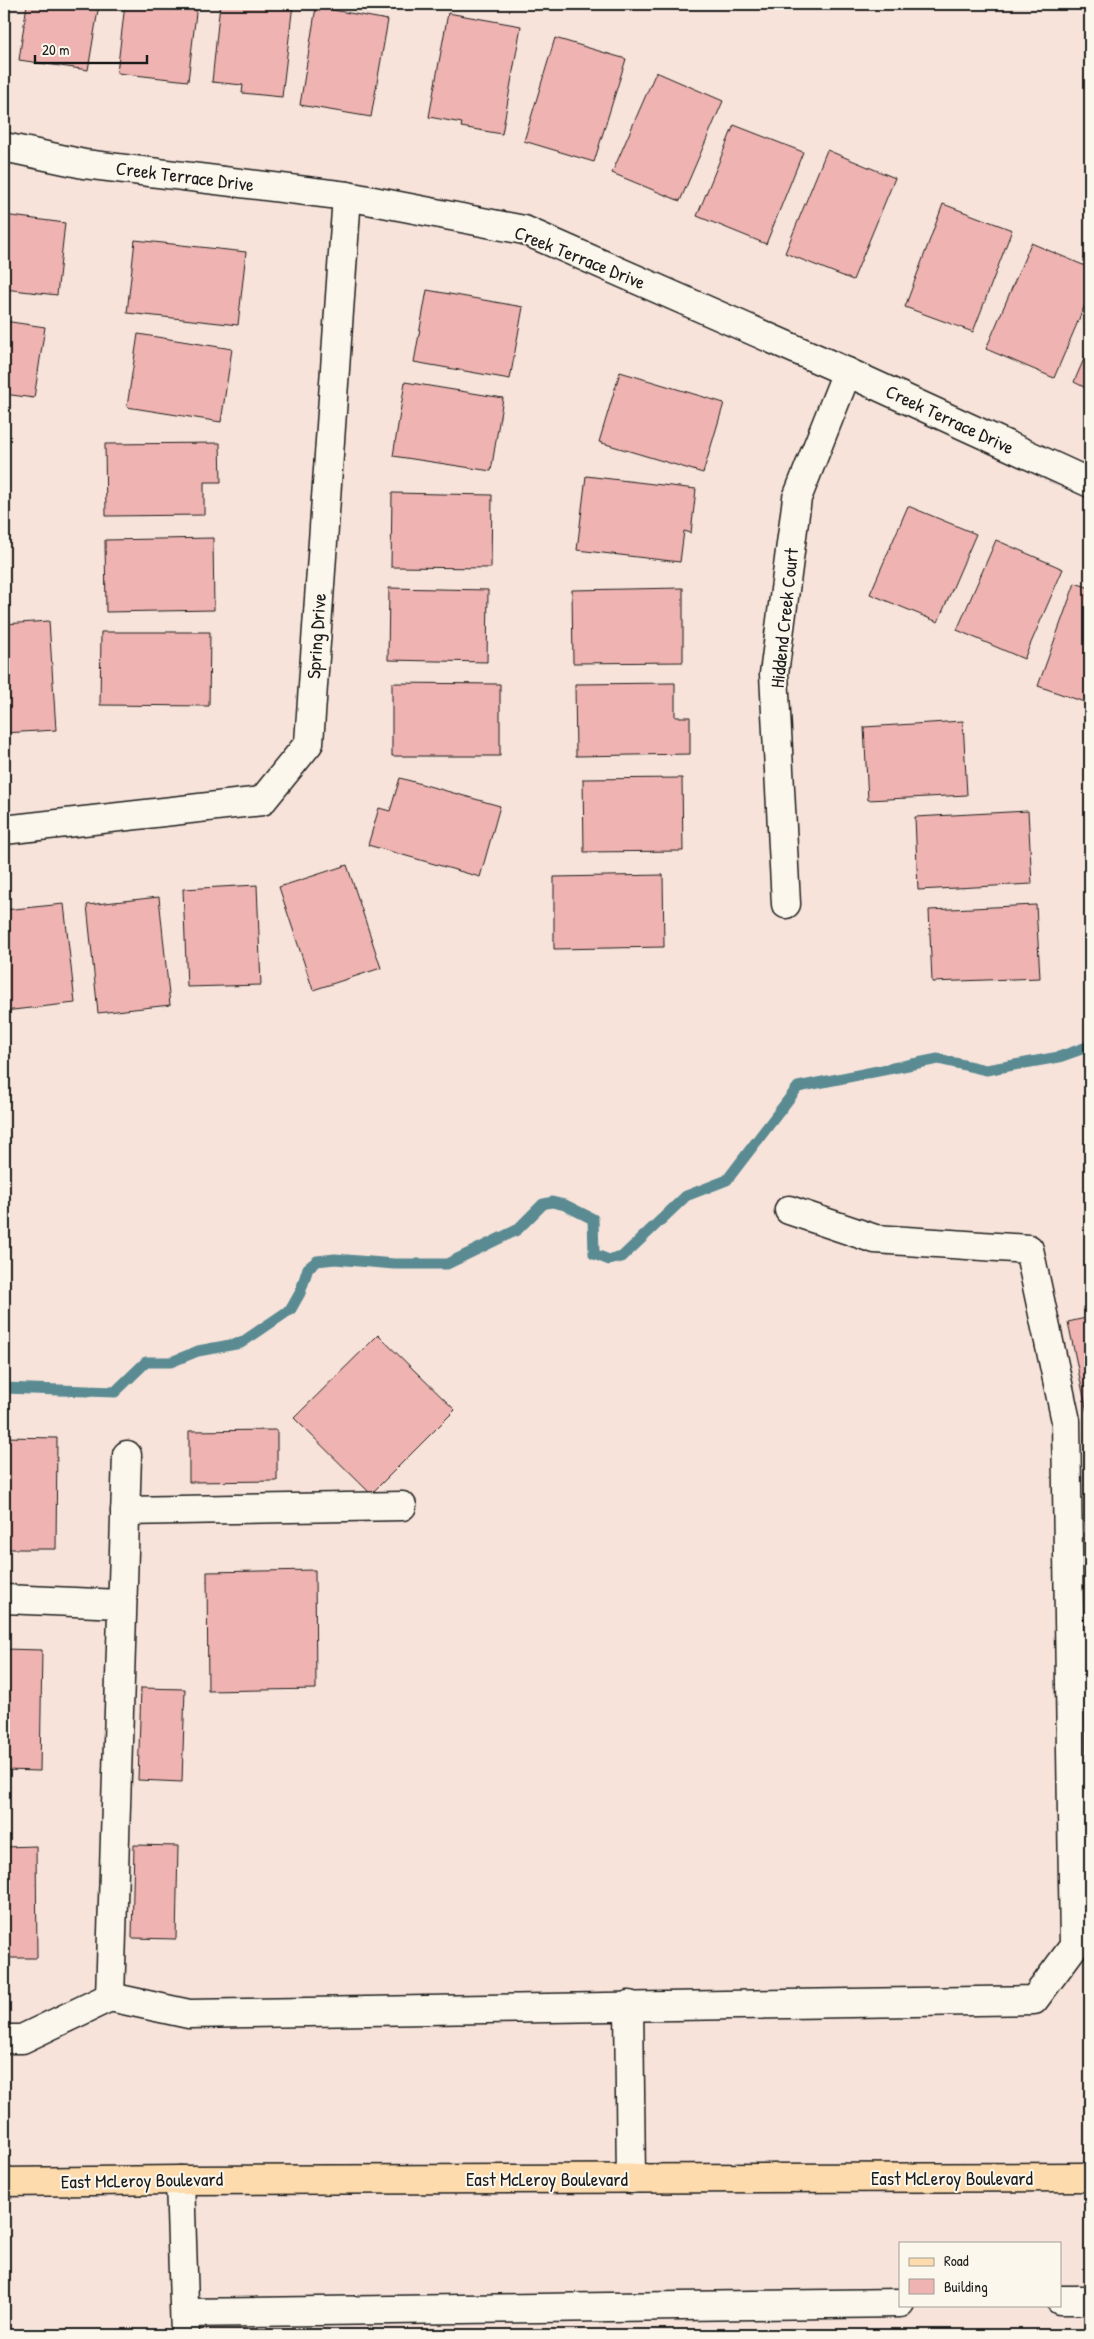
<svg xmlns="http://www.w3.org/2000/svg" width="1094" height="2339" viewBox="0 0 1094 2339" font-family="'Patrick Hand',sans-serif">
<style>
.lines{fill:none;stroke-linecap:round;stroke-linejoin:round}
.stream{stroke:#5a8a92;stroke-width:11}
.building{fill:#efb4b1;stroke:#1c1c1c}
.minor-casing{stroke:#1c1c1c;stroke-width:31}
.major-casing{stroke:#1c1c1c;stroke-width:31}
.minor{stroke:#fbf7ec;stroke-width:28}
.major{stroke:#fedbac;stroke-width:28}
.labels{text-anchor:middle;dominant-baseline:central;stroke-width:4;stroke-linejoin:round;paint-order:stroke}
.street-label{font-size:19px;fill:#1c1c1c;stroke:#fbf7ec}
</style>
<rect width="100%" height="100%" fill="#f7e3da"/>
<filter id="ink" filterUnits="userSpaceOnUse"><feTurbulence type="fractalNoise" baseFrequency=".02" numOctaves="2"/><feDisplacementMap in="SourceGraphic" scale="10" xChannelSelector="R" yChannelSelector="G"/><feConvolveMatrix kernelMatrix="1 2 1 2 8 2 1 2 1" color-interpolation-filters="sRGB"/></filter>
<g filter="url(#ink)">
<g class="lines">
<path class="stream" d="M4,1388L115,1392L146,1362H171L198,1351L241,1343L291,1309L300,1293L308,1268L317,1261L335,1259L394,1264H447L517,1230L543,1204L552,1202L565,1205L593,1219L594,1254L609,1260L622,1257L686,1196L727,1180L798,1087L938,1059L986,1070L1059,1057L1090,1046"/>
</g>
<g class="building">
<path d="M27,4H99L88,70L19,60Z"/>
<path d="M125,4H197L188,81L117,73Z"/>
<path d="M220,4H293L282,97L242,93L243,85L212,82Z"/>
<path d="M316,7L388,20L371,117L300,105Z"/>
<path d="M448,13L521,26L502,134L461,127L462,123L429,117Z"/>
<path d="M555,38L626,59L594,162L524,141Z"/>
<path d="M656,72L723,101L680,201L612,173Z"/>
<path d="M734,125L803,152L766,244L697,216Z"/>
<path d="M827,150L895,178L853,280L785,253Z"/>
<path d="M943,204L1012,230L973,332L905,307Z"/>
<path d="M4,215L65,223L57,295L4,289Z"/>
<path d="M135,240L246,252L238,325L127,313Z"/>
<path d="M1031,243L1090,268V293L1054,378L986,349Z"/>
<path d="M427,290L523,307L510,379L414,362Z"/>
<path d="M4,321L45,327L34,398L4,394Z"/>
<path d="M138,334L232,349L221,422L127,407Z"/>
<path d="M1090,345V390L1074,382Z"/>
<path d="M620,372L724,403L703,473L599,442Z"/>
<path d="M405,382L503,398L491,471L393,456Z"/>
<path d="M220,443L221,482H204V515L106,516L105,444Z"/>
<path d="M586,476L696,489L691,533L684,531L680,562L577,550Z"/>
<path d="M392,493L492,495L491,568L391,567Z"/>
<path d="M908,506L976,534L938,622L870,594Z"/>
<path d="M213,538L214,610L106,612L105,540Z"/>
<path d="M996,540L1063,569L1024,659L957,630Z"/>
<path d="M1075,583L1090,588V704L1038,686Z"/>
<path d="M389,588L488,590L487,662L388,660Z"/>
<path d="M683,588V662L573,663L572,590Z"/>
<path d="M49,621L56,730L4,733V624Z"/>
<path d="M101,632H210L209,706L100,705Z"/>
<path d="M392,683L500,684V756H392Z"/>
<path d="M675,683V717H690V754L576,756L575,684Z"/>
<path d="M963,721L967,795L868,800L864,727Z"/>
<path d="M400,778L500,806L480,877L368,845L379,808L390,811Z"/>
<path d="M682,778L683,851L584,852L583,779Z"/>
<path d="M1028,811L1032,884L918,890L915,817Z"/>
<path d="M347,865L381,968L313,990L279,887Z"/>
<path d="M663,875L664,947L554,949V877Z"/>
<path d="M257,885L261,985L187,987L183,889Z"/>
<path d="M159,897L170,1005L98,1013L87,905Z"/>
<path d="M64,904L75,1003L4,1011V910Z"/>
<path d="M1036,905L1040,978L932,982L929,910Z"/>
<path d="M1090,1317V1412H1087L1068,1322Z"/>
<path d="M378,1335L455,1410L371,1494L294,1418Z"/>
<path d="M277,1430V1481L189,1482V1431Z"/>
<path d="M4,1437L57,1438L56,1549H4Z"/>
<path d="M315,1570L316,1689L208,1691L207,1572Z"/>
<path d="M4,1649L42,1650L40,1771L4,1770Z"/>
<path d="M141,1688L185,1689L182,1782L138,1780Z"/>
<path d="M134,1845L178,1846L176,1939L132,1938Z"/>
<path d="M36,1846L37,1958H4V1847Z"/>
</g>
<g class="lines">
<g class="minor-casing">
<g id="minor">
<path d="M4,147L84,164L347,196L524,230L847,372L1090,483"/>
<path d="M4,830L262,801L309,743L347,196"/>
<path d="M786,904L774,674L797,498L847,372"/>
<path d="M125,1511L402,1506"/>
<path d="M4,1599L121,1604"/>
<path d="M110,1997L127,1455"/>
<path d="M629,2005L631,2179"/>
<path d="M4,2039H22L110,1997L189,2014L1034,2000L1074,1946L1066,1421L1029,1249L875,1239L789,1210"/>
<path d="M180,2180L185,2335"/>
<path d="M1060,2300H1090"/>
<path d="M185,2313L900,2303"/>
</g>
</g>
<g class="major-casing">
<path id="major" d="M4,2182L180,2180L1090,2177"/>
</g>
<use href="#minor" class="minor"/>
<use href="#major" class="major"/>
</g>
</g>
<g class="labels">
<g class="street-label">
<text transform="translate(185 176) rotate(7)">Creek Terrace Drive</text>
<text transform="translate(580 257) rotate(22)">Creek Terrace Drive</text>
<text transform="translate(950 419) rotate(25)">Creek Terrace Drive</text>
<text transform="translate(784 618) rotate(-84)">Hiddend Creek Court</text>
<text transform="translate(316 636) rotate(-86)">Spring Drive</text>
<text x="952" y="2178">East McLeroy Boulevard</text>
<text x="547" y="2179">East McLeroy Boulevard</text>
<text transform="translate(142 2180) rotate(-1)">East McLeroy Boulevard</text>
</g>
</g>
<rect width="1094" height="2339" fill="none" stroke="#fbf7ec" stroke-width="20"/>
<rect x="10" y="10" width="1074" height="2319" fill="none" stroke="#1c1c1c" stroke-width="2" filter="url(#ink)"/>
<rect x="899" y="2242" width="162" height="65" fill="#fbf7ec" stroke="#a29f99"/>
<rect x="909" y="2258" width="25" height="8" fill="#fedbac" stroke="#a29f99"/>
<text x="944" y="2266" font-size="15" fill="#1c1c1c">Road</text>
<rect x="909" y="2279" width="25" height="15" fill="#efb4b1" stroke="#a29f99"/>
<text x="944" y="2292" font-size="15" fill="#1c1c1c">Building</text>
<path d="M35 55v8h112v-8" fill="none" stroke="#1c1c1c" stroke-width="2.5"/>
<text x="42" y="55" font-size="15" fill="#1c1c1c" stroke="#fbf7ec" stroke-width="4" paint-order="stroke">20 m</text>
</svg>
